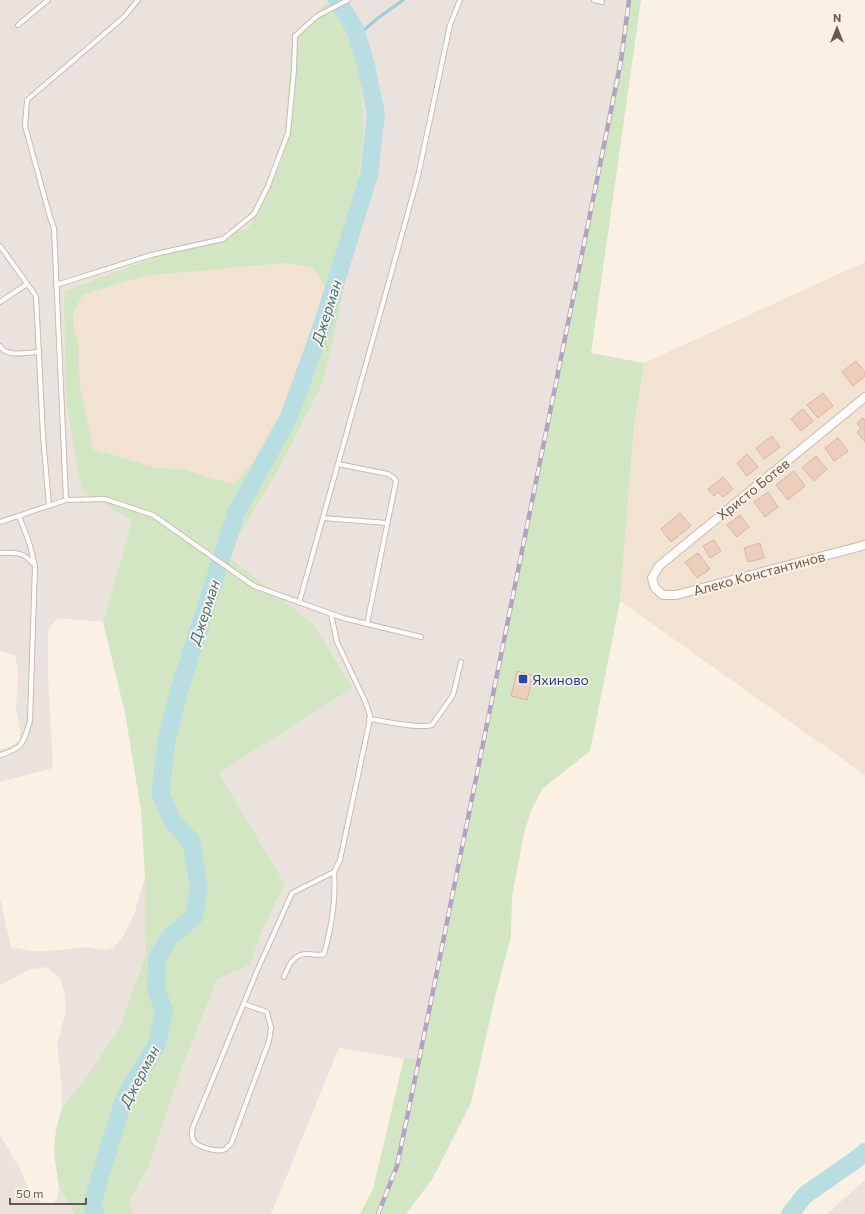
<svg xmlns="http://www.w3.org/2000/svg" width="865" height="1214" viewBox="0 0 865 1214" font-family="Commissioner,sans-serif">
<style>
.residential{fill:#f1e2d2}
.industrial{fill:#eae3dd}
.green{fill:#d3e6c3;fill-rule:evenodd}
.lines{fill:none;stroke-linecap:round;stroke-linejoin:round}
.stream{stroke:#a0cdd3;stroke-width:3}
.river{stroke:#b9dee2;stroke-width:18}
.building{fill:#edcebd;stroke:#deb49f}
.lane-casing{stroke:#ccbaad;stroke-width:6}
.street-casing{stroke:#ccbaad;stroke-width:10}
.lane{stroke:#fff;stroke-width:4}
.street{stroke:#fff;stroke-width:8}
.rail-casing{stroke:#b2a3c2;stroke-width:4.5}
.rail{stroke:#fdf4e9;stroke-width:3;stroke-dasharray:9;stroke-linecap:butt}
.transit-dot{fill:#1a4fb4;stroke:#fdf4e9;stroke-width:1.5}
.labels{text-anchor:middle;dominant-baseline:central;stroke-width:3.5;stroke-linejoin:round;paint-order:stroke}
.street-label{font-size:14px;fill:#70574b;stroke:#fdf4e9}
.transit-label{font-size:14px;fill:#164399;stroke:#fdf4e9;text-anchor:start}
.water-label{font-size:15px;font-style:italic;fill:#43747b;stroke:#fdf4e9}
</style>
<rect width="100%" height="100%" fill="#faf0e3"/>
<g class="residential">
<path d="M865,262V775L620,601L634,426L644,363Z"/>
<path d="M287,263L313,268L331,295L288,407L256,459L234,484L209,477L184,469L157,468L93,449L80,385L79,345L74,327L73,311L83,295L144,276Z"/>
</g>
<g class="industrial">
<path d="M0,0H330L293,34L282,161L248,228L169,252L64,291L82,491L132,520L103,622L58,618L48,629V675L53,768L0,782V749L8,747L20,740V729L16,710L18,672L15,655L0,651Z"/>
<path d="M348,0H628L576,283L419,1061L339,1048L271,1214H134L129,1203L149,1165L182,1069L217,978L250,965L261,933L285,884L219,773L353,688L314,625L250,573L227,556L277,472L323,383L343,296L353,221L359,62L347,1Z"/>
<path d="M145,877L146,953L120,1027L90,1072L62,1108L61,1078L57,1044L66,1012L65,995L60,977L46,967L28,970L0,985V898L11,947L31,951H49L86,947L103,950L113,948L124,935L134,915Z"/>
<path d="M0,1136L19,1166L29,1190L42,1204L52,1205L57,1199L59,1186L75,1214H0Z"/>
<path d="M865,1180V1214H827Z"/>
</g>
<g class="green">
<path d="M330,0H348L347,1L359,62L364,135L343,296L323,383L277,472L227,556L250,573L314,625L353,688L219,773L285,884L261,933L250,965L217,979L182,1069L149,1165L129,1203L134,1214H75L59,1186L55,1161L54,1148L56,1129L62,1108L90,1072L120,1027L146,953L145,877L141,810L125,713L103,622L132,520L82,491L66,401L64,291L169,252L248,228L282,161L293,33ZM287,263L313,268L331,295L288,407L256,459L234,484L209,477L184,469L157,468L93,449L80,385L79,345L74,327L73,312L83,295L144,276Z"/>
<path d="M628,0H641L591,353L644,363L634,426L620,601L590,751L543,788L531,811L524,833L512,896L511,936L495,997L471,1103L433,1178L406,1214H360L373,1189L404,1058L419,1060L576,283Z"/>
</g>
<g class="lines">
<path class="stream" d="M357,36L378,18L403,0"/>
<g class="river">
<path d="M95,1214L92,1205L102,1170L124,1099L157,1044L164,1010L156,989L157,958L169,938L194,917L199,888L191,841L173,822L160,793L167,738L179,691L236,513L289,417L323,323L369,175L376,114L366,65L355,29L337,0"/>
<path d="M790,1214L805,1195L858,1158L865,1152"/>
</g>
</g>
<g class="building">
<path d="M856,361L865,372V376L853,386L842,372Z"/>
<path d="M823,393L833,406L818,418L807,405Z"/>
<path d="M803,409L813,421L801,431L791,419Z"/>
<path d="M863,418L865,420V442L857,432L861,428L857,423Z"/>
<path d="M772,436L780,447L764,459L756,448Z"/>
<path d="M838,438L848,451L834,461L825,448Z"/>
<path d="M747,454L758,467L747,476L737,463Z"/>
<path d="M816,456L827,469L814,481L802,468Z"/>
<path d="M794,471L805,486L788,500L776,485Z"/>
<path d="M723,477L733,489L723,497L718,492L714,496L708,489Z"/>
<path d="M768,492L778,507L765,517L754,502Z"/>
<path d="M680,513L691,526L671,542L661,529Z"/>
<path d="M740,515L749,527L737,537L727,525Z"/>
<path d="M714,540L721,551L710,558L703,546Z"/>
<path d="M760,543L764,558L748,562L744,548Z"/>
<path d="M698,553L710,569L697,578L685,562Z"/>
<path d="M517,671L533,675L527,700L511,696Z"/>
</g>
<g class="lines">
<g class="lane-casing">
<g id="lane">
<path d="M594,0L602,2"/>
<path d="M18,25L48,0"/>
<path d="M0,246L36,296L43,436L49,506"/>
<path d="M56,285L151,255L223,239L254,214L268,186L288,133L294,70L295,36L317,16L348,0"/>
<path d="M0,302L27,284"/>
<path d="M0,346C7,358 27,352 39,352"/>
<path d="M338,464L388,474L393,477L396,481L367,624"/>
<path d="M66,500L54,228L50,217L25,126L27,100L124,17L138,0"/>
<path d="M323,518L387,523"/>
<path d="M0,522L66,500L105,499L153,515L254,586L343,618L421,637"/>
<path d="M0,553C13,552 25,552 33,564"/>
<path d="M299,603L383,303L418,176L450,25L460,0"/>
<path d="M369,719C385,721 418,729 432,725L453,695L461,662"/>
<path d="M0,755C24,748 23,743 30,721L35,566L29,542L19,516"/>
<path d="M284,977C288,966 294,953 308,954C314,954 318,956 324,954C331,929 336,898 334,872"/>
<path d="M244,1004L267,1012L271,1028L269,1041L231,1144C230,1144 226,1148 226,1149C218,1153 196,1147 193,1140C191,1135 192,1131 193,1127L257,971L292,893L334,872L340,860L369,724L370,715L365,701L337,642L331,614"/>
</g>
</g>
<g class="street-casing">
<path id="street" d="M865,397L659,566L652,578L655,588L663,595H676L865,545"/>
</g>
<use href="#lane" class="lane"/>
<use href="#street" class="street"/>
<g class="rail-casing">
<path id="rail" d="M378,1214L397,1166L428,1016L621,61L629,0"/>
</g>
<use href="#rail" class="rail"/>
</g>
<rect class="transit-dot" x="518" y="674" width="10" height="10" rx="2"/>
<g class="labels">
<g class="street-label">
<text transform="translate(753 489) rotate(-39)">Христо Ботев</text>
<text transform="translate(759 573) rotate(-15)">Алеко Константинов</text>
</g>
<g class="transit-label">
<text x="532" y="679">Яхиново</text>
</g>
<g class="water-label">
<text transform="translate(326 312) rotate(-72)">Джерман</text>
<text transform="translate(204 612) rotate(-72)">Джерман</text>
<text transform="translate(139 1076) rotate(-62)">Джерман</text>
</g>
</g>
<g transform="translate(837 28)" stroke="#fdf4e9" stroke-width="3" paint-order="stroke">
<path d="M0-3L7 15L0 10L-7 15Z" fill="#70574b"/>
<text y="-6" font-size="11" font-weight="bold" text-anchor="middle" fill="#70574b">N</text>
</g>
<path d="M10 1198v6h76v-6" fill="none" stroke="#70574b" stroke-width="2"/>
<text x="16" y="1198" font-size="12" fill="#70574b" stroke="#fdf4e9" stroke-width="3" paint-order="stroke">50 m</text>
</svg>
